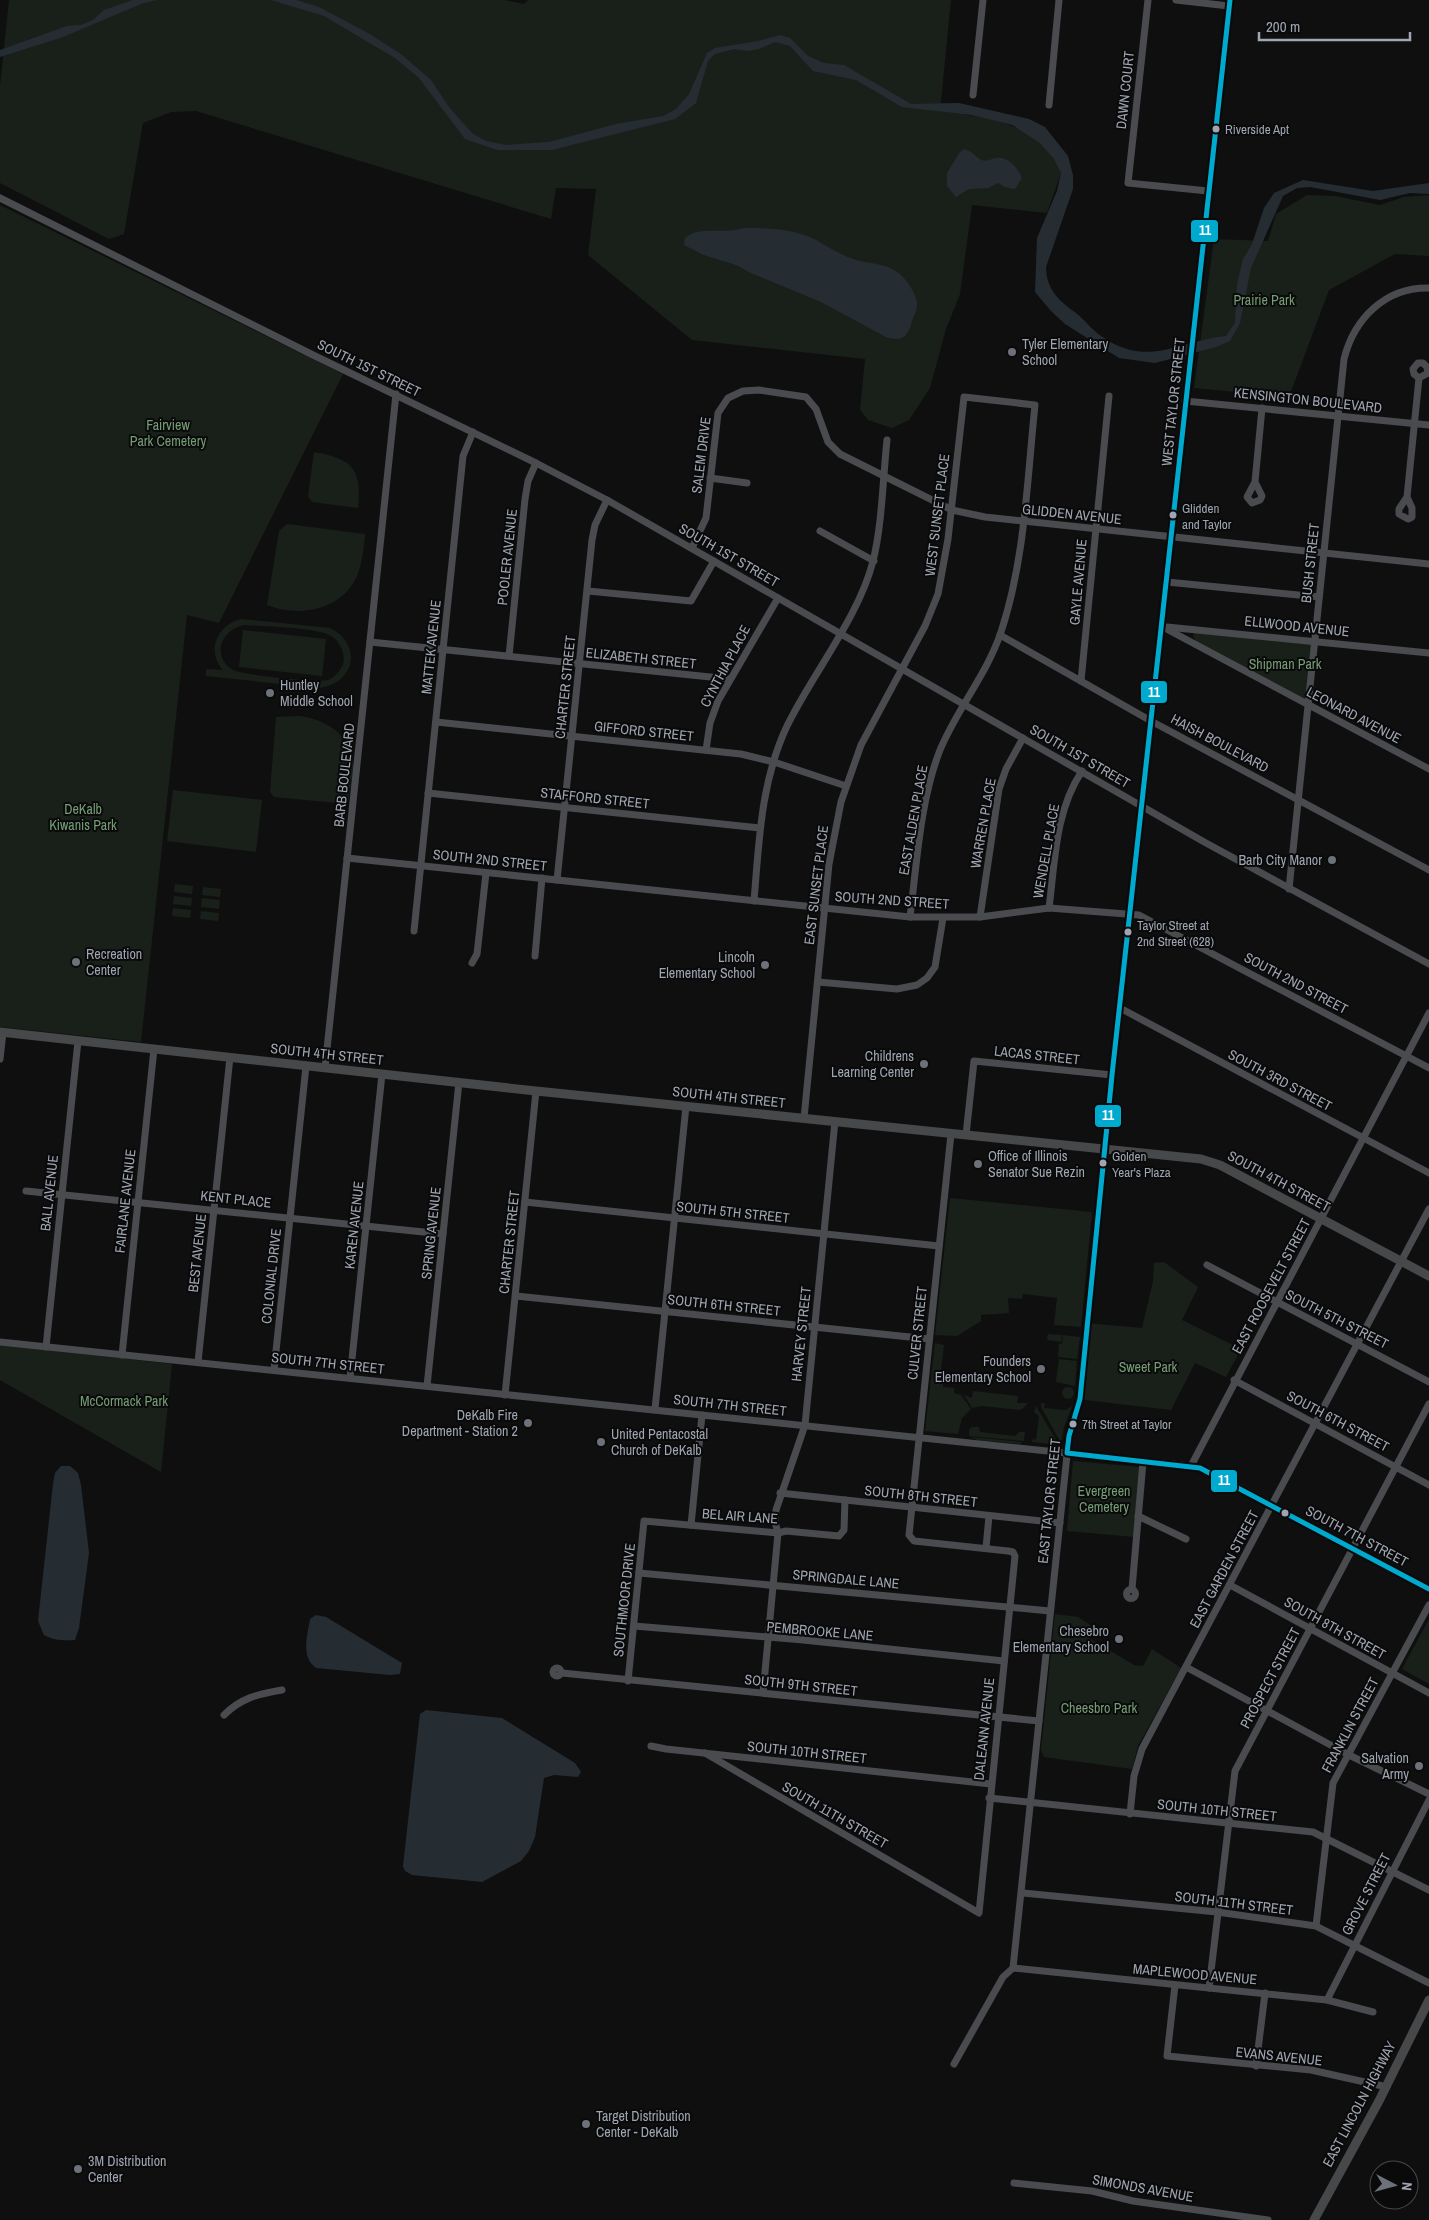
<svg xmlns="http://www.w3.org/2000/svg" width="1429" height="2220" viewBox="0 0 1429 2220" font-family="'Archivo Narrow',sans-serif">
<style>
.green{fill:#19201a;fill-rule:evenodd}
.water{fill:#252d33}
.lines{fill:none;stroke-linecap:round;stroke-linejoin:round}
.minor{stroke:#4a4b4f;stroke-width:7}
.major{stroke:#46484a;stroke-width:9}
.bus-1-casing{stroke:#0a0a0b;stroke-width:9}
.bus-1{stroke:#00a9ce;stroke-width:5}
.bus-dot{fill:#9fa6b2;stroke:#0a0a0b;stroke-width:2}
.poi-dot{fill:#6d7179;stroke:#0a0a0b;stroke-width:2}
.labels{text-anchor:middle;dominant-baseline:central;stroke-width:4;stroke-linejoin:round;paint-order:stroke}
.bus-label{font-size:13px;fill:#9fa6b2;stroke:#0a0a0b;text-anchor:start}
.street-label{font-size:14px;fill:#9fa6b2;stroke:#0a0a0b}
.park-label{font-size:14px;fill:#759e75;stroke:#0a0a0b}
.poi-label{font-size:14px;fill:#9fa6b2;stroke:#0a0a0b;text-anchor:start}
.line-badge{stroke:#0a0a0b;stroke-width:2}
.badge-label{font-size:14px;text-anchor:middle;font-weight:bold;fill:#fff}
</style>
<rect width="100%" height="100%" fill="#0f0f10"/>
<g class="green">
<path d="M9,0H504L524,4L528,0H951L940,111C984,117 1044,123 1061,173L1047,213L972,205L960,294L946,329L930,388L909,420L892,428L868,420L860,410L865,359L692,340L588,255L596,189L556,188L551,219L196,111L171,112L143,123L124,234L109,239L0,183V86Z"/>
<path d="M1307,195L1335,196L1380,205L1404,197L1429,195V256L1395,254L1329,290L1289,397L1194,388L1214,239L1268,241L1276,214Z"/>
<path d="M0,205L343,374L219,623L187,615L141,1042L0,1027Z"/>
<path d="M314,452C352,459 362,468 358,508L312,502L308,496Z"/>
<path d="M287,524L365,534C364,548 362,563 357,576C342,610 299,618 267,605L279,531Z"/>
<path d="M241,619L330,628C364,645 354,685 318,688L206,676V669L223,670C206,651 217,625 241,619ZM246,625C267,627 311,627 329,635C339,639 346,653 343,664C341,670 334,678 328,680C319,683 242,675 233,670C210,657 222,627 246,625Z"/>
<path d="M243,630L326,639L322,676L239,667Z"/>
<path d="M1195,632L1311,644L1306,700L1196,642L1193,636Z"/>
<path d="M300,716C324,719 350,734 353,761C354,775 349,791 348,804L274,797L270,792L276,717Z"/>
<path d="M173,790L262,800L256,852L167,841Z"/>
<path d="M175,884L193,886L192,894L174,892Z"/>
<path d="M203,887L221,889L220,897L202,895Z"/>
<path d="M174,896L192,898L191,906L173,904Z"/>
<path d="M202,898L220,900L219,909L201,907Z"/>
<path d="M173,908L191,910L190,918L172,916Z"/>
<path d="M201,911L219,913L218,921L200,919Z"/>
<path d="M950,1198L1092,1212L1081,1327L1054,1325L1057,1298L1023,1294L1022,1299L1008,1298L1009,1313L981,1315V1321L957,1336L935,1335Z"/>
<path d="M1164,1262L1198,1287L1182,1320L1241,1349L1226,1377L1195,1363L1171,1410L1076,1399L1085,1323L1142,1328L1153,1281L1154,1263Z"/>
<path d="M1048,1334L1062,1335L1061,1342L1047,1340Z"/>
<path d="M1063,1335L1080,1337L1077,1359L1058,1357L1059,1344H1062Z"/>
<path d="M935,1343L944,1345L940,1378L943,1379V1387L954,1388V1393L961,1395L971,1409L962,1418L958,1434L925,1431Z"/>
<path d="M0,1345L172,1364L161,1472L0,1380Z"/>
<path d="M1059,1359L1077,1361L1075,1386L1056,1382Z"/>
<circle cx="1068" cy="1393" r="6"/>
<path d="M973,1391L1018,1396L1017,1403H1028L1021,1410L982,1406L972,1408L964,1395L972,1398Z"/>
<path d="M1041,1403H1045L1044,1408L1066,1410L1072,1406L1064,1427L1061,1443L1041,1407Z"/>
<path d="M1036,1406L1059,1445L1032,1442L1033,1439L1036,1440L1039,1416L1034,1412Z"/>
<path d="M972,1427H979L980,1432L1015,1436L1019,1432H1025L1024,1441L969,1436V1430Z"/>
<path d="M970,1437L1022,1442L1020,1444L977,1440Z"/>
<path d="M1073,1461L1140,1467L1134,1537L1067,1531Z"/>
<path d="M1055,1614L1078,1617L1093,1627L1089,1638L1134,1665L1143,1666L1152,1649L1181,1668L1138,1746L1132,1769L1044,1757L1041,1750Z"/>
<path d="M1429,1619V1684L1402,1669Z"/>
</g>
<g class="water">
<path d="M133,0H157L141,4L63,37L0,57V50L67,26L81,25L93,20L104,10Z"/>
<path d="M271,0H296L319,7L368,33L401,54L431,80L449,107L472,133L486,141L506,145L549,142L616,124L663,116L676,109L689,94L707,53L715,48L758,41L780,35L790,38L808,56L824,63L844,65L911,104L959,103L1029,119L1045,127L1068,156L1073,175V189L1046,267C1046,289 1059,301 1076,313C1085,320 1092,330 1101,336C1147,369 1179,341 1226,336L1235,323L1237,284L1243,259L1252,244L1264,208L1274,193L1303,180L1373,191L1429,183V194L1410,193L1380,200L1310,187L1297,188L1283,196L1251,268L1240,323L1230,341L1216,347L1155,363L1119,358L1065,324L1051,311L1035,292L1037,238L1057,191L1061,173L1054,159L1040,143L1012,125L971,115L902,107L856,80L813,71L790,46L775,42L759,49L748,51L734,49L715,54L708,61L696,103L675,119L552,150H497L465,139L419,78L395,58L324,16Z"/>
<path d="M964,149C972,151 975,156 981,160C987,162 991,159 996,158C1008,156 1018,168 1022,178L1015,189L1005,187L998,183L988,188L969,189L956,197L947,186V173L960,152Z"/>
<path d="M744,228C767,228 795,229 816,240C826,246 843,256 853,259C871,265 888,262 902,276C909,283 918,297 917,307C916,312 913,317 912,321C908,337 902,342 886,337L821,302L751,273L736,265L704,255L684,245L685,238C700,225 724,235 744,228Z"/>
<path d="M61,1466H70L78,1473L81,1485L89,1553L79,1628L75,1640C64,1641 53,1640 44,1635L38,1621L53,1484L55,1473Z"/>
<path d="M316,1615L326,1617L402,1663L400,1674L390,1675L316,1668C301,1657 307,1637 310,1619Z"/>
<path d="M426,1710L502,1718L575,1763L581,1772L578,1777L554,1775L544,1778L535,1837L529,1851L521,1861L482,1882L412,1875L405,1871L403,1866L419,1722L420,1714Z"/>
</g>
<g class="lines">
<g class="minor">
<path d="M1148,0L1128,183L1208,191"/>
<path d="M1176,0L1229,6"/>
<path d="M973,95L983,0"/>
<path d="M1049,105L1059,0"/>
<path d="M0,198L313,355L536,463L607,500L1206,843L1429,964"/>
<path d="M1185,401L1429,425"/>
<path d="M710,478L747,483"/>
<path d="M1255,482L1262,496L1260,500L1252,503L1247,497L1255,482L1262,408"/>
<path d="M1407,497L1412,508V517L1408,519L1399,514V509L1407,497L1419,378L1428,373L1427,367L1423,363H1418L1413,369L1414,374L1419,378"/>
<path d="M820,531L874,561"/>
<path d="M692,548L706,518L718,413L728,398L743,391L759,390L806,397L816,409L828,442L840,454L952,510L985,517L1429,564"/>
<path d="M1167,582L1319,597"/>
<path d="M588,591L691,601L714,561"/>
<path d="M1161,626L1429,769"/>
<path d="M1167,627L1429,653"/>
<path d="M1000,635L1151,721L1429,870"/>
<path d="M370,642L730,679"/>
<path d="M509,656L525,499L528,481L536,463"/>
<path d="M1081,681L1109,396"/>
<path d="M436,722L741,754L774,762L846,786"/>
<path d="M706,750L710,723L718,701L778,598"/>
<path d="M428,793L760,828"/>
<path d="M347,858L910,917H980L1049,908L1139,915L1429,1068"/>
<path d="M557,880L592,540L595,525L607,500"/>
<path d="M1289,889L1344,359C1354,319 1385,287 1429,288"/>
<path d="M754,901C759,841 761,781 787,726C813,673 859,617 873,561C882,526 883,477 887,440"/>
<path d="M1049,908C1055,862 1055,811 1082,771"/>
<path d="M980,917L999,789L1006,769L1023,738"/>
<path d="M414,931L463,456L473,432"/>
<path d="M535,956L542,878"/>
<path d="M472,963L477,954L486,873"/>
<path d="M818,982L897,989L917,985L927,978L935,967L943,918"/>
<path d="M1120,1008L1429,1173"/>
<path d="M0,1059L3,1032"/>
<path d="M325,1068L396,394"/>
<path d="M804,1118L829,864L841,802L861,745L925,626L938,594L948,539L964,397L1035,405C1027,481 1025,560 1001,632C987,674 957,709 940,750C920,801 917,862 910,917"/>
<path d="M966,1135L974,1061L1112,1075"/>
<path d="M26,1191L443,1234"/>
<path d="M525,1202L939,1246"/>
<path d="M1207,1265L1429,1382"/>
<path d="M516,1296L929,1339"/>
<path d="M0,1342L1191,1466L1208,1471L1429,1589"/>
<path d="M46,1347L78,1041"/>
<path d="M122,1355L154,1049"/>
<path d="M198,1362L230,1057"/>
<path d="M274,1370L306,1066"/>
<path d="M350,1378L382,1074"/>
<path d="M1234,1380L1429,1485"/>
<path d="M427,1386L459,1082"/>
<path d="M505,1395L536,1091"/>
<path d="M655,1409L686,1106"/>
<path d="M1191,1466L1429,1013"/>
<path d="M780,1493L1060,1523"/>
<path d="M1138,1516L1186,1539"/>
<path d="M691,1525L702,1415"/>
<path d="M986,1548L989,1516"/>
<path d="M639,1573L1050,1611"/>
<path d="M1230,1585L1429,1693"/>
<path d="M1132,1589L1143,1462"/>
<circle cx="1131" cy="1594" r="4.5"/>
<path d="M634,1626L803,1640L1004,1661"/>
<path d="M1186,1667L1349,1755L1429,1794"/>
<circle cx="557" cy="1672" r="4"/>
<path d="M562,1673L1039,1721"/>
<path d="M628,1681L644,1521L778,1533L786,1531L839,1536L844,1530L845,1500"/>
<path d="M763,1693L778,1533L775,1522L776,1510L805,1425L835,1121"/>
<path d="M224,1715C241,1698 258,1694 282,1690"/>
<path d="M651,1746L666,1749L991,1784"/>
<path d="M705,1753L979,1913L1015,1556L1013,1552L1008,1551L914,1541L909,1535L951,1134"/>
<path d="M989,1798L1313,1832L1429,1890"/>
<path d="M1130,1814L1134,1776L1142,1749L1429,1209"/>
<path d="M1023,1893L1217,1912L1316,1926L1429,1983"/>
<path d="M1316,1926L1333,1783L1429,1605"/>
<path d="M1013,1968L1327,2000L1373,2012"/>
<path d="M1175,1985L1167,2056L1311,2070L1387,2087"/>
<path d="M1209,1988L1235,1771L1429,1404"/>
<path d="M1327,2000L1429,1800"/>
<path d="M954,2064L1003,1977L1013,1968L1069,1436L1080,1399L1084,1360L1112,1075L1230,0"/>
<path d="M1256,2066L1265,1993"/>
<path d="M1014,2183L1092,2191L1133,2201L1268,2220"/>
</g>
<g class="major">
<path d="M0,1032L536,1091L1201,1159L1220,1165L1429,1276"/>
<path d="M1314,2220L1379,2101L1429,2000"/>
</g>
<g class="bus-1-casing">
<path id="bus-1" d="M1230,0L1112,1075L1080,1399L1069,1436L1067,1453L1200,1468L1429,1589"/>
</g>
<use href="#bus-1" class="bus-1"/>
</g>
<g class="bus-dot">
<circle cx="1216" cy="129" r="4.5"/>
<circle cx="1173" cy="515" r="4.5"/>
<circle cx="1128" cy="932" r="4.5"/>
<circle cx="1103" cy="1163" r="4.5"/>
<circle cx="1073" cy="1424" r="4.5"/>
<circle cx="1285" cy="1513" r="4.5"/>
</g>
<g class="poi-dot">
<circle cx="1012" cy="352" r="5"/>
<circle cx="270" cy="693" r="5"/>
<circle cx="1332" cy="860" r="5"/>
<circle cx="76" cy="962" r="5"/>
<circle cx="765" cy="965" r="5"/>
<circle cx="924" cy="1064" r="5"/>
<circle cx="978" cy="1164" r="5"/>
<circle cx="1041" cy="1369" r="5"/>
<circle cx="528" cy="1423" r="5"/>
<circle cx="601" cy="1442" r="5"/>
<circle cx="1119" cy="1639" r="5"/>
<circle cx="1419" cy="1766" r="5"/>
<circle cx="586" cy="2124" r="5"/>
<circle cx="78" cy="2169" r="5"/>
</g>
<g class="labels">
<g class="bus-label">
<text x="1225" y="129">Riverside Apt</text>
<text x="1182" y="508">Glidden<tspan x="1182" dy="16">and Taylor</tspan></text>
<text x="1137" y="925">Taylor Street at<tspan x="1137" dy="16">2nd Street (628)</tspan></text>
<text x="1112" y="1156">Golden<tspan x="1112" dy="16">Year's Plaza</tspan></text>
<text x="1082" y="1424">7th Street at Taylor</text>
</g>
<g class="street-label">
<text transform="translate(1125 90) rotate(-84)">DAWN COURT</text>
<text transform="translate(369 368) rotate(26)">SOUTH 1ST STREET</text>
<text transform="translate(1308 400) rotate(6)">KENSINGTON BOULEVARD</text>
<text transform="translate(1173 402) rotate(-84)">WEST TAYLOR STREET</text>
<text transform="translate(701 455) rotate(-83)">SALEM DRIVE</text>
<text transform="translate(1072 514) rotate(6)">GLIDDEN AVENUE</text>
<text transform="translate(937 515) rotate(-83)">WEST SUNSET PLACE</text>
<text transform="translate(729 555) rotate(30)">SOUTH 1ST STREET</text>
<text transform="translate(507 557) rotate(-84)">POOLER AVENUE</text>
<text transform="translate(1310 563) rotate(-84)">BUSH STREET</text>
<text transform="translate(1078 582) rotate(-85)">GAYLE AVENUE</text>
<text transform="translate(1297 626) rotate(6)">ELLWOOD AVENUE</text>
<text transform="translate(431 647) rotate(-84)">MATTEK AVENUE</text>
<text transform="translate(641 658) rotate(6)">ELIZABETH STREET</text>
<text transform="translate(725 666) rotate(-62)">CYNTHIA PLACE</text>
<text transform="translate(565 687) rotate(-84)">CHARTER STREET</text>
<text transform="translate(1354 715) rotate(28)">LEONARD AVENUE</text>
<text transform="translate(644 731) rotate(6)">GIFFORD STREET</text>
<text transform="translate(1220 743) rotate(28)">HAISH BOULEVARD</text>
<text transform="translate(1080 756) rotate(30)">SOUTH 1ST STREET</text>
<text transform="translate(344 775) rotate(-84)">BARB BOULEVARD</text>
<text transform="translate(595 798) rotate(6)">STAFFORD STREET</text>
<text transform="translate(913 820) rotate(-80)">EAST ALDEN PLACE</text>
<text transform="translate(983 823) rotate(-80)">WARREN PLACE</text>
<text transform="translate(1046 851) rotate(-80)">WENDELL PLACE</text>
<text transform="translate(490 860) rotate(6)">SOUTH 2ND STREET</text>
<text transform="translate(816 885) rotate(-83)">EAST SUNSET PLACE</text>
<text transform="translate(892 900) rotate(4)">SOUTH 2ND STREET</text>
<text transform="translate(1296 983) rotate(28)">SOUTH 2ND STREET</text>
<text transform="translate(327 1054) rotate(6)">SOUTH 4TH STREET</text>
<text transform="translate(1037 1055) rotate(6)">LACAS STREET</text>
<text transform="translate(1280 1080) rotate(28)">SOUTH 3RD STREET</text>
<text transform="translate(729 1097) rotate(6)">SOUTH 4TH STREET</text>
<text transform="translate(1279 1181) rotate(28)">SOUTH 4TH STREET</text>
<text transform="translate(49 1193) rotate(-84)">BALL AVENUE</text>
<text transform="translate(236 1199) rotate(6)">KENT PLACE</text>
<text transform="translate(125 1201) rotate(-84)">FAIRLANE AVENUE</text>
<text transform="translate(733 1212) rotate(6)">SOUTH 5TH STREET</text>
<text transform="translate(354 1225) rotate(-84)">KAREN AVENUE</text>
<text transform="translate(431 1233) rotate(-84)">SPRING AVENUE</text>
<text transform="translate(509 1242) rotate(-84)">CHARTER STREET</text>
<text transform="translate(197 1253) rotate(-84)">BEST AVENUE</text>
<text transform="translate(271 1276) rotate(-84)">COLONIAL DRIVE</text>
<text transform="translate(1271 1286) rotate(-62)">EAST ROOSEVELT STREET</text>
<text transform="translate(724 1305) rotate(6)">SOUTH 6TH STREET</text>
<text transform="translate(1337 1319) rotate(27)">SOUTH 5TH STREET</text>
<text transform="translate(917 1333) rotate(-84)">CULVER STREET</text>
<text transform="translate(801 1334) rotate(-84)">HARVEY STREET</text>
<text transform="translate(328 1363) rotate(6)">SOUTH 7TH STREET</text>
<text transform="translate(730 1405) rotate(6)">SOUTH 7TH STREET</text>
<text transform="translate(1338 1421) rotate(28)">SOUTH 6TH STREET</text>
<text transform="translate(921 1496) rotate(6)">SOUTH 8TH STREET</text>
<text transform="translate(1049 1501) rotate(-84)">EAST TAYLOR STREET</text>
<text transform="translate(740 1516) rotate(4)">BEL AIR LANE</text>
<text transform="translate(1357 1536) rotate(28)">SOUTH 7TH STREET</text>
<text transform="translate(1224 1569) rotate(-62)">EAST GARDEN STREET</text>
<text transform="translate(846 1579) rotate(5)">SPRINGDALE LANE</text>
<text transform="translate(624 1600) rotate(-84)">SOUTHMOOR DRIVE</text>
<text transform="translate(1335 1628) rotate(29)">SOUTH 8TH STREET</text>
<text transform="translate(820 1631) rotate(5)">PEMBROOKE LANE</text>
<text transform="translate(1270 1678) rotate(-62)">PROSPECT STREET</text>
<text transform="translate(801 1685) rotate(6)">SOUTH 9TH STREET</text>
<text transform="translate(1350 1725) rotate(-62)">FRANKLIN STREET</text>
<text transform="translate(984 1729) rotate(-84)">DALEANN AVENUE</text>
<text transform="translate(807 1752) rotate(6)">SOUTH 10TH STREET</text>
<text transform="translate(1217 1810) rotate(6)">SOUTH 10TH STREET</text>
<text transform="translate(835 1815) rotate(30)">SOUTH 11TH STREET</text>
<text transform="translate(1366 1894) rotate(-63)">GROVE STREET</text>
<text transform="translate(1234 1903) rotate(7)">SOUTH 11TH STREET</text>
<text transform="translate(1195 1974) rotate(5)">MAPLEWOOD AVENUE</text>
<text transform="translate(1279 2056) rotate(6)">EVANS AVENUE</text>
<text transform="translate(1359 2104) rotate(-62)">EAST LINCOLN HIGHWAY</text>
<text transform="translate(1143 2188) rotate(10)">SIMONDS AVENUE</text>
</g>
<g class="park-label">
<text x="1264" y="300">Prairie Park</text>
<text x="168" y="425">Fairview<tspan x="168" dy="16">Park Cemetery</tspan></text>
<text x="1285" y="664">Shipman Park</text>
<text x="83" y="809">DeKalb<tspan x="83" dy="16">Kiwanis Park</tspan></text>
<text x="1148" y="1367">Sweet Park</text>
<text x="124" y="1401">McCormack Park</text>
<text x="1104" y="1491">Evergreen<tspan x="1104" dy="16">Cemetery</tspan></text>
<text x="1099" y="1708">Cheesbro Park</text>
</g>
<g class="poi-label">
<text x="1022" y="344">Tyler Elementary<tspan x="1022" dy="16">School</tspan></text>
<text x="280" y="685">Huntley<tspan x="280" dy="16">Middle School</tspan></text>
<text x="1322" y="860" text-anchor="end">Barb City Manor</text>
<text x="86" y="954">Recreation<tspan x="86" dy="16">Center</tspan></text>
<text x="755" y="957" text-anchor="end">Lincoln<tspan x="755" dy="16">Elementary School</tspan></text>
<text x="914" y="1056" text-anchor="end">Childrens<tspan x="914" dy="16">Learning Center</tspan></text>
<text x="988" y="1156">Office of Illinois<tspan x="988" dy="16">Senator Sue Rezin</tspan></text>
<text x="1031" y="1361" text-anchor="end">Founders<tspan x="1031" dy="16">Elementary School</tspan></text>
<text x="518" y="1415" text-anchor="end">DeKalb Fire<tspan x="518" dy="16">Department - Station 2</tspan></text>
<text x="611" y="1434">United Pentacostal<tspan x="611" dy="16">Church of DeKalb</tspan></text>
<text x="1109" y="1631" text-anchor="end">Chesebro<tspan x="1109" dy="16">Elementary School</tspan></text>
<text x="1409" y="1758" text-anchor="end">Salvation<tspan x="1409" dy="16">Army</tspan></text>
<text x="596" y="2116">Target Distribution<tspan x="596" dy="16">Center - DeKalb</tspan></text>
<text x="88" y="2161">3M Distribution<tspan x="88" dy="16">Center</tspan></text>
</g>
</g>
<g class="line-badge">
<rect x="1190" y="219" width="29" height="24" rx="5" fill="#00a9ce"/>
<rect x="1140" y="680" width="28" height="24" rx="5" fill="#00a9ce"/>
<rect x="1094" y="1104" width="28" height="24" rx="5" fill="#00a9ce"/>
<rect x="1210" y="1469" width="28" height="24" rx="5" fill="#00a9ce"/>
</g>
<g class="badge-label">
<text x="1205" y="235">11</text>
<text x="1154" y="697">11</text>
<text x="1108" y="1120">11</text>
<text x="1224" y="1485">11</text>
</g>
<g transform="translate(1394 2185) rotate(96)"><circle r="24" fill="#0a0a0b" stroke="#46484e"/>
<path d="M0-4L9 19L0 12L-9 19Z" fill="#6d7179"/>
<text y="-8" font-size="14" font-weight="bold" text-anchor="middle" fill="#9fa6b2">N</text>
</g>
<path d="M1259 32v8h151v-8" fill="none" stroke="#9fa6b2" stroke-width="2.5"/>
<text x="1266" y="32" font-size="15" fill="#9fa6b2" stroke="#0a0a0b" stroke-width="4" paint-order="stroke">200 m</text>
</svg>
